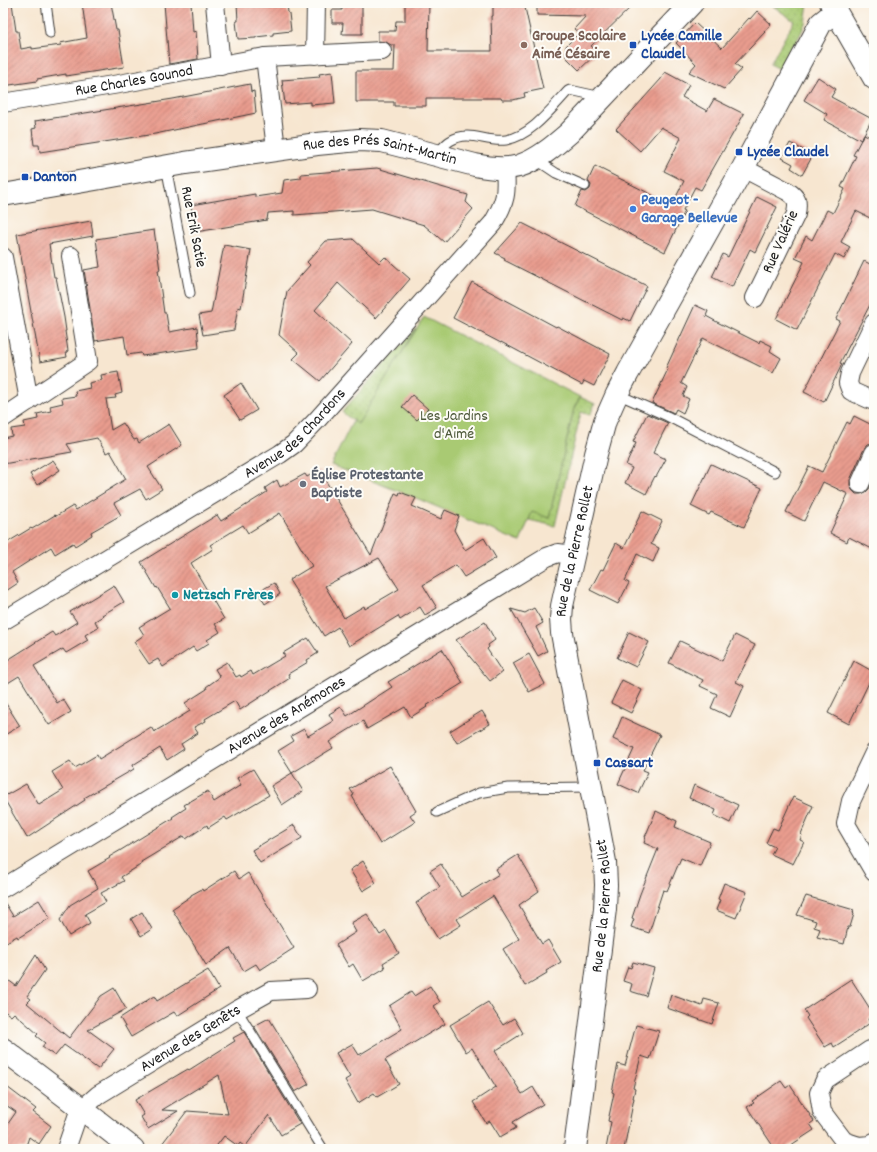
<svg xmlns="http://www.w3.org/2000/svg" width="877" height="1152" viewBox="0 0 877 1152" font-family="Dekko,sans-serif">
<style>
.grass{fill:url(#grass-dots);stroke:#627348}
.green{fill:#a9ca73;stroke:#627348}
.building{fill:url(#building-hatch);fill-rule:evenodd}
.lines{fill:none;stroke-linecap:round;stroke-linejoin:round}
.service-casing{stroke:#3d3a37;stroke-width:11}
.minor-casing{stroke:#3d3a37;stroke-width:20}
.tertiary-casing{stroke:#3d3a37;stroke-width:24}
.service{stroke:#fff;stroke-width:9}
.minor{stroke:#fff;stroke-width:18}
.tertiary{stroke:#fff;stroke-width:22}
.education-dot{fill:#8d6e63;stroke:#fdfcf7;stroke-width:1.5}
.transit-dot{fill:#1a4fb4;stroke:#fdfcf7;stroke-width:1.5}
.shop-dot{fill:#3f7fe0;stroke:#fdfcf7;stroke-width:1.5}
.worship-dot{fill:#6b7280;stroke:#fdfcf7;stroke-width:1.5}
.culture-dot{fill:#0f9aa8;stroke:#fdfcf7;stroke-width:1.5}
.labels{text-anchor:middle;dominant-baseline:central;stroke-width:4;stroke-linejoin:round;paint-order:stroke}
.education-label{font-size:16px;font-weight:bold;fill:#785e54;stroke:#fdfcf7;text-anchor:start}
.transit-label{font-size:16px;font-weight:bold;fill:#164399;stroke:#fdfcf7;text-anchor:start}
.street-label{font-size:16px;fill:#1c1c1c;stroke:#fdfcf7}
.shop-label{font-size:16px;font-weight:bold;fill:#366cbe;stroke:#fdfcf7;text-anchor:start}
.park-label{font-size:16px;fill:#4d593a;stroke:#fdfcf7}
.worship-label{font-size:16px;font-weight:bold;fill:#5b616d;stroke:#fdfcf7;text-anchor:start}
.culture-label{font-size:16px;font-weight:bold;fill:#0d838f;stroke:#fdfcf7;text-anchor:start}
</style>
<defs>
<pattern id="grass-dots" width="8" height="8" patternUnits="userSpaceOnUse"><rect width="8" height="8" fill="#a9ca73"/><path d="M2 2h.1M6 6h.1" fill="none" stroke="#91ad63" stroke-width="1.8" stroke-linecap="round"/></pattern>
<pattern id="building-hatch" width="6" height="6" patternUnits="userSpaceOnUse"><rect width="6" height="6" fill="#e99c8e"/><path d="M-1 1l2-2M0 6l6-6M5 7l2-2" fill="none" stroke="#bc7e73"/></pattern>
</defs>
<rect width="100%" height="100%" fill="#fdfcf7"/>
<filter id="ink" filterUnits="userSpaceOnUse"><feTurbulence type="fractalNoise" baseFrequency=".025" numOctaves="2"/><feDisplacementMap in="SourceGraphic" scale="8" xChannelSelector="R" yChannelSelector="G"/><feConvolveMatrix kernelMatrix="1 2 1 2 8 2 1 2 1" color-interpolation-filters="sRGB"/></filter>
<filter id="wash" filterUnits="userSpaceOnUse"><feTurbulence type="fractalNoise" baseFrequency=".012" numOctaves="4" result="noise"/><feDisplacementMap in="SourceGraphic" scale="16" xChannelSelector="R" yChannelSelector="G"/><feGaussianBlur stdDeviation="0.9" result="paint"/><feColorMatrix in="noise" values="0 0 0 0 0 0 0 0 0 0 0 0 0 0 0 0 0 1.4 0 .05"/><feComposite in="paint" operator="in"/></filter>
<g filter="url(#wash)">
<rect width="100%" height="100%" fill="#f7e6d0"/>
<g class="grass">
<path d="M787,3L808,4L805,23L802,31L782,69H780L770,64L794,21L773,6L784,7Z"/>
<path d="M416,329L358,425L342,412L414,330Z"/>
<path d="M580,397L595,404L590,415L581,412L555,526L529,520L532,511L549,518L574,408Z"/>
</g>
<path class="green" d="M424,317L580,397L574,408L549,518L532,512L520,542L416,498L331,465L353,421L358,424Z"/>
<g id="blocks">
<g class="building">
<path d="M3,3H12L16,31H18L21,49L32,47V49L61,45L60,43L87,38L82,3H111L116,30H118L124,67L66,76V74L37,79V81L3,86Z"/>
<path d="M164,3H191L193,32L196,31L198,59L169,64Z"/>
<path d="M237,3H287L288,13H289L291,31L273,33V35L256,37V38L238,39L236,21H238Z"/>
<path d="M342,3H362V34H342L343,23H332V10H342Z"/>
<path d="M405,3H429L428,51H492L491,16H493V3H524L543,89L524,93L525,97L513,100H502L501,98H426V106H394V102H356V71H394L395,45H391L386,42L378,41V31H395L396,21H405Z"/>
<path d="M537,3H635L591,46L598,52L579,70L566,57V46L579,33L574,29L586,16L537,15Z"/>
<path d="M757,11L771,24L764,32H765L735,64L742,69L724,89L689,72L696,64L676,43L695,23L722,48L749,18L750,19Z"/>
<path d="M332,72L335,103L311,105V102L285,104L282,80L320,77L319,74Z"/>
<path d="M665,72L689,85L682,97L707,111L714,99L744,114L701,190L695,187L683,210L685,211L665,252L575,206L582,191L586,192L590,189L591,185L588,181L595,166L672,205L684,181L664,171L681,138L661,127L640,151L616,129L661,79Z"/>
<path d="M818,77L836,89L831,97L872,119L861,140L824,120L827,114L804,100Z"/>
<path d="M250,84L251,92L254,91L256,113L155,134L40,152L39,145H34L32,129L36,128L35,121L173,99Z"/>
<path d="M864,134L874,139V220L856,211L841,242L850,247L844,259L835,254L797,330L776,319L804,262L795,258L806,236L812,240L827,210L833,213L845,189L841,187L856,156L853,155Z"/>
<path d="M790,143L813,155L802,175L791,168L793,164L782,158Z"/>
<path d="M377,168L468,195L466,202L473,209L444,242L424,225L372,209L294,215V211L268,213L267,220L196,232L191,205L255,194V197L282,193L284,180L301,178V174Z"/>
<path d="M757,197L777,207L755,252L750,249L732,287L712,277L723,254L728,257Z"/>
<path d="M91,221L93,236L49,244L54,277H56L64,317L66,331H65L68,351L66,352L67,357L40,362L17,234Z"/>
<path d="M522,223L647,286L630,321L623,318L622,320L504,260L505,258L495,253Z"/>
<path d="M154,230L160,270H158L164,313H166L169,332L197,327L199,348L142,356L141,353L127,355L124,336L95,341L84,270L100,267L96,239Z"/>
<path d="M353,239L379,263L385,257L410,279L376,318L338,283L315,310L352,344L320,381L293,359L299,353L279,335L287,291L310,265L307,262L326,241Z"/>
<path d="M224,245L251,250L241,308L238,307L234,330L203,335L199,315L211,313Z"/>
<path d="M864,261L874,266V297L840,363L842,364L824,402L804,392L840,321L836,319Z"/>
<path d="M472,282L556,327L557,326L610,354L594,386L584,381L582,385L501,342V343L453,318Z"/>
<path d="M695,305L708,311L706,316L717,322L759,343L760,340L772,346L770,351L781,358L773,373L703,338L681,383L687,387L683,396L689,399L683,413L676,409L674,413L652,403L668,369L666,368Z"/>
<path d="M118,372L122,393L115,395L116,398L106,399L111,430L123,423L134,440L137,439L139,443L169,424L182,445L148,467L162,489L146,499L140,489L114,503L121,515L91,532L92,535L75,546L73,543L55,554L51,547L12,572L18,583L3,593V545L31,528L32,529L55,515L56,516L73,506L76,510L126,479L110,451L106,453L97,438L67,444L72,452L3,464V438L12,436L11,429L25,427L24,422L38,419L37,414L51,411L50,406L63,403L62,398L76,396L75,391L90,388L89,383L102,380L101,375Z"/>
<path d="M241,383L257,410L240,420L224,395Z"/>
<path d="M412,395L428,409L417,420L402,407Z"/>
<path d="M647,414L668,423L653,453L666,459L656,477L655,476L646,494L625,483L632,468L626,465L636,443L633,442Z"/>
<path d="M854,416L874,426V443L868,444L864,449L850,480V485L852,490L856,494H861L866,492L869,489L874,479V550L849,537L847,542L830,533L848,494L823,482L804,521L786,512L809,466L822,472L847,422L850,424Z"/>
<path d="M53,460L60,470L37,485L30,474Z"/>
<path d="M711,464L762,488L744,527L711,512L709,515L691,506Z"/>
<path d="M319,470L371,555L395,493L399,495L400,492L416,498L412,506L441,519L445,510L459,516L454,530L465,550L484,538L496,558L464,577L456,565L423,585L437,608L425,615L420,607L400,620L398,616L349,646L338,627L324,636L289,580L312,566L280,513L248,533L243,525L210,545L213,549L191,563L224,619L215,624L220,632L207,640L209,643L196,651L193,647L163,667L158,659L149,664L134,642L144,635L139,627L170,608L157,587L156,588L141,562L217,515L221,521L267,492L265,488L277,480L280,487L292,481L305,474L307,477ZM379,558L399,589L365,609L364,606L344,618L325,586Z"/>
<path d="M642,511L662,521L651,544L659,548L653,562L637,554L625,581L629,583L618,604L590,590L601,569L603,570L616,543L624,548Z"/>
<path d="M274,583L280,594L265,604L258,592Z"/>
<path d="M114,585L124,602L102,615L103,616L95,621L98,627L85,635L88,640L66,653L63,649L34,666L57,703L63,699L71,712L49,725L19,676L3,686V663L52,632L55,636L77,622L70,612Z"/>
<path d="M534,608L543,623L536,627L547,651L538,656L511,609L525,613Z"/>
<path d="M485,622L495,640L488,645L489,647L487,649L502,672L490,681L456,640Z"/>
<path d="M629,632L649,642L636,667L617,658Z"/>
<path d="M735,635L755,645L736,682L744,686L730,717L711,708L717,694L700,686L703,680L669,663L680,641L722,661Z"/>
<path d="M308,638L318,653L307,660L308,662L288,674L290,678L240,710L235,701L205,719L206,721L194,727L198,733L181,744L184,749L167,760L160,748L133,765L134,769L84,798L85,800L27,838L3,797L26,784L39,805L63,790L52,772L70,761L75,768L97,755L99,759L151,727L154,732L164,726V727L190,711L185,703L207,689L206,687L220,677L215,669L227,662L236,677L240,675L241,677L251,671L253,675L285,656L283,653Z"/>
<path d="M442,649L463,683L426,706L427,707L411,717L405,707L367,729L363,721L329,742L333,748L292,773L278,751L294,741L291,736L304,729L308,736L333,721L329,714L341,707L347,716L392,687L388,682Z"/>
<path d="M529,654L545,684L529,692L513,663Z"/>
<path d="M854,661L874,672L849,724L828,713Z"/>
<path d="M622,680L642,690L631,713L611,703Z"/>
<path d="M3,699L20,726L3,736Z"/>
<path d="M482,711L490,724L457,743L450,731Z"/>
<path d="M622,717L660,735L643,770L648,772L638,793L618,784L634,749L613,739Z"/>
<path d="M390,766L416,811L410,815L415,822L380,844L352,796L354,795L350,789Z"/>
<path d="M253,769L269,795L227,820L225,817L208,828L207,825L186,839L184,836L141,862L142,864L121,877L124,881L101,893L106,902L85,914L90,923L69,936L60,920L70,905L98,888L88,871L110,858L109,857L121,850L173,818L172,817L186,808L184,805L208,791L214,802L241,785L237,778Z"/>
<path d="M292,773L303,791L282,805L271,786Z"/>
<path d="M694,785L738,805L730,823L714,815L716,810L689,798Z"/>
<path d="M793,797L813,806L801,834L802,835L800,840L804,842L793,864L771,854L775,847L766,843L773,828L778,830Z"/>
<path d="M656,811L677,821L675,827L710,842L700,866L681,858L667,891L663,890L649,933L631,927L634,919L632,918L640,894L658,849L644,843L646,837H645Z"/>
<path d="M294,825L302,838L260,863L252,850Z"/>
<path d="M518,855L539,891L519,905L542,944L548,940L561,962L546,971L547,973L525,986L503,949L519,939L493,896L457,919L461,925L438,939L416,903L440,887L430,871L441,864L462,897L499,874L496,869Z"/>
<path d="M363,861L376,883L363,891L350,870Z"/>
<path d="M234,871L239,879L248,873L294,948L260,970L256,964L244,971L230,948L206,965L172,909L191,896V895L202,889L203,891Z"/>
<path d="M724,883L747,892L736,918L716,910L720,900L718,899Z"/>
<path d="M806,896L854,910L853,913L854,914L850,927H848L844,944L817,937L820,929L814,927L816,921L797,915Z"/>
<path d="M3,900L13,916L39,900L50,918L18,938L17,936L3,944Z"/>
<path d="M142,912L152,929L141,936L131,919Z"/>
<path d="M367,914L380,935L386,931L399,953L383,963L385,968L363,981L353,964L349,967L336,945L356,932L351,923Z"/>
<path d="M36,955L45,970L27,996L31,999L27,1003L69,1038L101,996L114,988L126,1009L88,1030L114,1049L98,1069L64,1045L55,1056L42,1047L45,1043L36,1036L38,1034L14,1013L11,1016L3,1010V976L16,986Z"/>
<path d="M633,962L654,968L646,996L630,991L632,984L623,981L628,967L631,968Z"/>
<path d="M208,970L219,989L177,1016L174,1012L131,1037L120,1018L154,996L157,1001Z"/>
<path d="M851,979L874,1015L868,1019L870,1023L848,1038L834,1047L832,1043L825,1047L806,1018L808,1016L804,1010Z"/>
<path d="M430,986L440,1002L434,1006L445,1024L385,1060L399,1084L377,1097L374,1093L358,1103L345,1080L350,1077L336,1053L352,1044L359,1055L402,1029L389,1006L411,992L414,996Z"/>
<path d="M671,995L702,1006L704,999L719,1003L712,1024L667,1008Z"/>
<path d="M488,1002L503,1025L514,1018L523,1033L495,1051L522,1094L533,1087L543,1104L513,1122L516,1128L500,1137L490,1121L486,1123L473,1102L496,1087L472,1048L466,1052L450,1025Z"/>
<path d="M269,1018L309,1084L295,1092L254,1026Z"/>
<path d="M636,1025L659,1031L650,1059L641,1056L633,1088L635,1089L633,1098H634L624,1149H606L611,1122L608,1121L614,1093L612,1092L618,1064L625,1066Z"/>
<path d="M244,1032L300,1124L281,1135L269,1115L245,1147L240,1143L238,1146L224,1136L214,1149H158L187,1111L228,1114L219,1075L162,1110L178,1111L148,1129L141,1117L144,1115L135,1100L188,1069L189,1070L235,1041L233,1038Z"/>
<path d="M781,1081L786,1088L790,1085L814,1121L810,1124L814,1130L785,1149H775L747,1107L754,1103L752,1101Z"/>
<path d="M3,1084L36,1109L33,1112L51,1126L39,1144L29,1137L25,1149H3V1131L16,1112L3,1103Z"/>
</g>
</g>
</g>
<g filter="url(#ink)">
<use href="#blocks" fill-opacity="0" stroke="#3d3a37" stroke-width="1"/>
<g class="lines">
<g class="service-casing">
<g id="service">
<path d="M46,3L50,33"/>
<path d="M436,154C441,150 445,144 450,141C470,129 485,143 506,140C531,136 552,108 568,91L570,90L602,97"/>
<path d="M535,159L556,173L585,186"/>
<path d="M166,166L190,293"/>
<path d="M617,394L667,416L775,472"/>
<path d="M437,812L479,793L508,788L592,787"/>
<path d="M237,1010L323,1149"/>
</g>
</g>
<g class="minor-casing">
<g id="minor">
<path d="M215,3L221,66"/>
<path d="M315,55L316,3"/>
<path d="M265,57L276,149"/>
<path id="s1" d="M3,103L119,84L265,57L382,51"/>
<path d="M743,168L787,191C798,198 798,202 796,214L755,298"/>
<path d="M3,257L29,401"/>
<path d="M874,323L850,373L848,383L851,391L871,400H874"/>
<path d="M3,418L88,361L71,256"/>
<path d="M860,484L874,453"/>
<path id="s2" d="M3,621L280,454L294,444L317,420L493,223C506,201 507,193 505,168"/>
<path d="M874,753L851,801L846,824L874,872"/>
<path id="s3" d="M3,888L547,557L558,553L574,555"/>
<path d="M874,1050H870L825,1080L819,1093L822,1112L844,1141L859,1146L870,1145L874,1142"/>
<path id="s4" d="M66,1149L77,1117L82,1109L98,1095L237,1010L271,991L307,989"/>
</g>
</g>
<g class="tertiary-casing">
<g id="tertiary">
<path d="M831,3L874,78"/>
<path id="s5" d="M3,195L107,177L185,163L317,144L359,140L382,141L475,165C489,168 505,170 519,166C538,160 554,146 569,133L692,3"/>
<path d="M3,1049L82,1109L133,1149"/>
<path id="s6" d="M575,1149L605,909L606,885L605,862L562,633L561,619L562,606L596,454L605,421L617,394L628,373L743,168L821,23L836,11"/>
</g>
</g>
<use href="#service" class="service"/>
<use href="#minor" class="minor"/>
<use href="#tertiary" class="tertiary"/>
</g>
</g>
<circle class="education-dot" cx="524" cy="45" r="4"/>
<g class="transit-dot">
<rect x="629" y="41" width="8" height="8" rx="2"/>
<rect x="735" y="148" width="8" height="8" rx="2"/>
<rect x="21" y="173" width="8" height="8" rx="2"/>
<rect x="593" y="759" width="8" height="8" rx="2"/>
</g>
<circle class="shop-dot" cx="633" cy="209" r="4"/>
<circle class="worship-dot" cx="303" cy="484" r="4"/>
<circle class="culture-dot" cx="175" cy="595" r="4"/>
<g class="labels">
<g class="education-label">
<text x="532" y="36">Groupe Scolaire<tspan x="532" dy="18">Aimé Césaire</tspan></text>
</g>
<g class="transit-label">
<text x="641" y="36">Lycée Camille<tspan x="641" dy="18">Claudel</tspan></text>
<text x="747" y="152">Lycée Claudel</text>
<text x="33" y="177">Danton</text>
<text x="605" y="763">Cassart</text>
</g>
<g class="street-label">
<text stroke="none"><textPath href="#s1" startOffset="133">Rue Charles Gounod</textPath></text>
<text stroke="none"><textPath href="#s5" startOffset="382">Rue des Prés Saint-Martin</textPath></text>
<text transform="translate(193 227) rotate(79)">Rue Erik Satie</text>
<text transform="translate(781 242) rotate(-66)">Rue Valérie</text>
<text stroke="none"><textPath href="#s2" startOffset="348">Avenue des Chardons</textPath></text>
<text stroke="none"><textPath href="#s6" startOffset="605">Rue de la Pierre Rollet</textPath></text>
<text stroke="none"><textPath href="#s3" startOffset="332">Avenue des Anémones</textPath></text>
<text stroke="none"><textPath href="#s6" startOffset="245">Rue de la Pierre Rollet</textPath></text>
<text stroke="none"><textPath href="#s4" startOffset="173">Avenue des Genêts</textPath></text>
</g>
<g class="shop-label">
<text x="641" y="200">Peugeot -<tspan x="641" dy="18">Garage Bellevue</tspan></text>
</g>
<g class="park-label">
<text x="454" y="416">Les Jardins<tspan x="454" dy="18">d'Aimé</tspan></text>
</g>
<g class="worship-label">
<text x="311" y="475">Église Protestante<tspan x="311" dy="18">Baptiste</tspan></text>
</g>
<g class="culture-label">
<text x="183" y="595">Netzsch Frères</text>
</g>
</g>
<rect width="877" height="1152" fill="none" stroke="#fdfcf7" stroke-width="16"/>
</svg>
